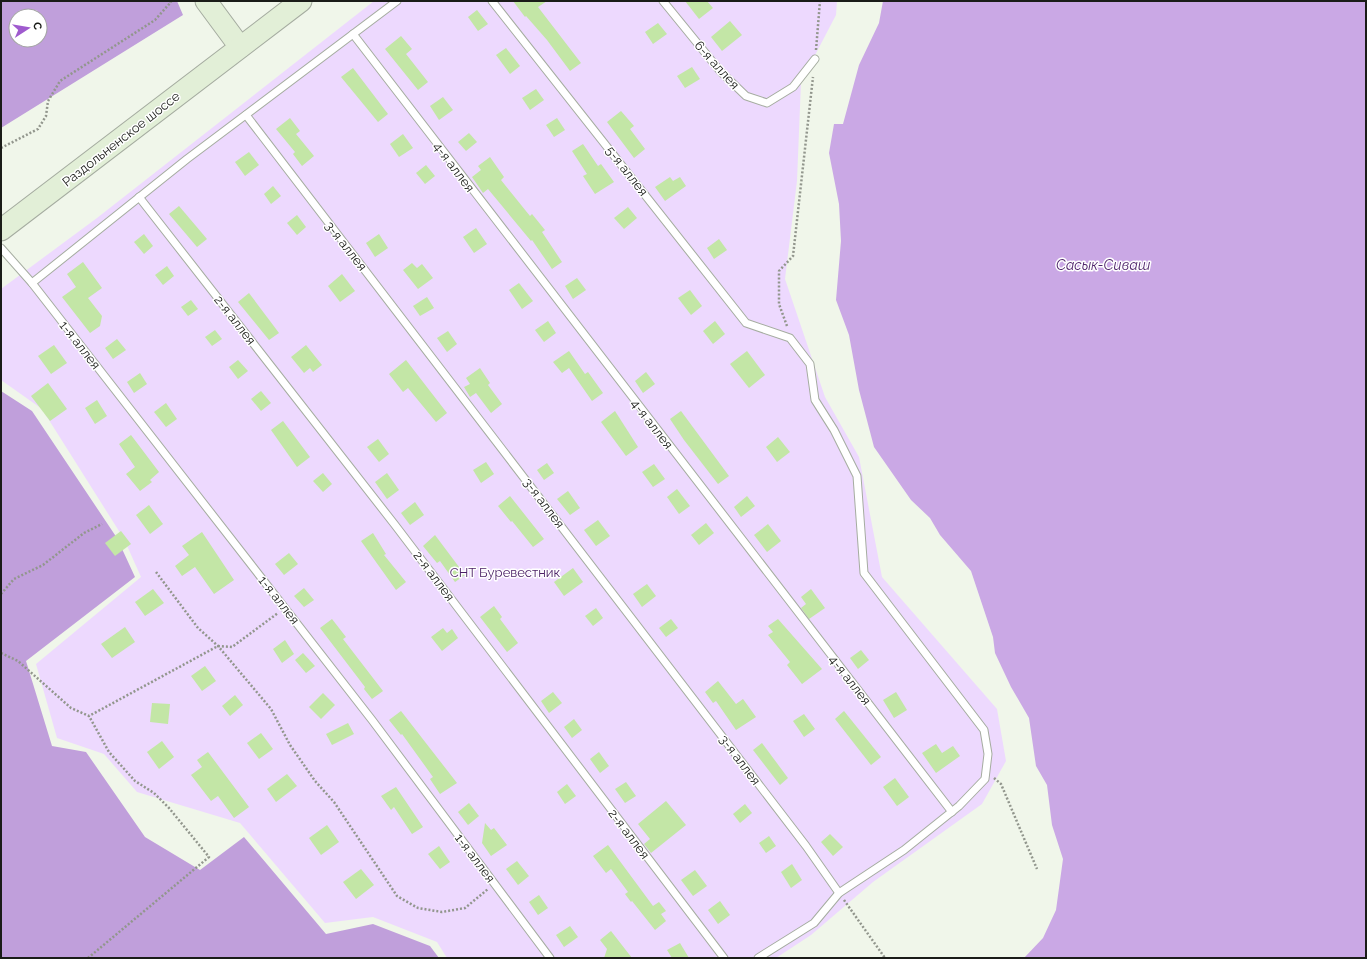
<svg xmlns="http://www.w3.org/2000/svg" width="1367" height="959" viewBox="0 0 1367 959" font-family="Raleway,sans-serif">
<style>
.green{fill:#edd9fe}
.forest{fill:#c09fdb;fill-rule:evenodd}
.water{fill:#caa8e5}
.building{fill:#c3e6a6}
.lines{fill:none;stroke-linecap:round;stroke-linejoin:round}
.lane-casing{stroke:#a5aca0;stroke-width:9}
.secondary-casing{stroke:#a5aca0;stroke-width:23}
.path{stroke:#92968d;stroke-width:2.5;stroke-dasharray:2 2;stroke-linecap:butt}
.lane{stroke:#fff;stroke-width:7}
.secondary{stroke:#e2efd7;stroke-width:21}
.labels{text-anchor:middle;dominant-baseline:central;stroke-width:3;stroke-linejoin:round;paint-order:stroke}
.street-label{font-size:13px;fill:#1a1c18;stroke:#fff}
.park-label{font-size:13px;fill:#4b2066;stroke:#fff}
.water-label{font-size:14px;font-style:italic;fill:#4f246b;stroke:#fff}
</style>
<rect width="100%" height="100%" fill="#f0f6ea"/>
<path class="green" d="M374,1H837L836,15L801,82L797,181L785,279L825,397L859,457L882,577L997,709L1006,761L982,804L873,882L811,935L776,958H447L437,942L373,917L325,923L240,823L137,792L104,754L57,738L36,664L141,577L124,539L42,409L1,380V289L97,218Z"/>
<g class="forest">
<path d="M1,1H177L183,15L1,128ZM16,16H40V40H16Z"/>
<path d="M1,391L32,411L117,538L135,577L26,661L52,746L86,752L145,837L200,870L244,837L326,934L373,924L430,946L439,958H1Z"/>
</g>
<path class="water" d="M883,1H1366V958H1024L1043,938L1056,910L1063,859L1052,825L1047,785L1036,766L1029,718L1011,687L995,653L993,637L971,571L940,535L930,518L911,500L874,447L859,390L849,335L836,300L841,241L839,204L829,153L834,124H843L859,65L879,23Z"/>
<g class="building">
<path d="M513,1H547L538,7L581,63L570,71L547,40L526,16L525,17Z"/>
<path d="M685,1H707L713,8L699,19Z"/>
<path d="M477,10L488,24L478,31L468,17Z"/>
<path d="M730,21L742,35L722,51L711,37Z"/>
<path d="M658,23L667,34L653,44L645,32Z"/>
<path d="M401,36L412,49L406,54L428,82L418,90L385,49Z"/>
<path d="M506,48L520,66L510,74L496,55Z"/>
<path d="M692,67L700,79L685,88L677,76Z"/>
<path d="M353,68L388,114L378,122L341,77Z"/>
<path d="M536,89L544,100L530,110L522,98Z"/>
<path d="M443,97L453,110L439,120L430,106Z"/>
<path d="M621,111L634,126L630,129L645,149L634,158L607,122Z"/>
<path d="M290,118L300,131L296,134L314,156L302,166L293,154L295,152L276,129Z"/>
<path d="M557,118L565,130L554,137L546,125Z"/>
<path d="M469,133L477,142L466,151L458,142Z"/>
<path d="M403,134L413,148L399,157L390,144Z"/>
<path d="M583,144L598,166L601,164L614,182L595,194L583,176L587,174L572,151Z"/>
<path d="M249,152L259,165L245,176L235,162Z"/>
<path d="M490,157L504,177L501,180L530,216L532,214L545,230L542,232L562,262L552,269L532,240L531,241L488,189L483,193L472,177L481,170L478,166Z"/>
<path d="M426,165L435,176L425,184L416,173Z"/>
<path d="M670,177L673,181L680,177L686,186L665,201L655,187Z"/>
<path d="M273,186L281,196L271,204L264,194Z"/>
<path d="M179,206L207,239L197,247L169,214Z"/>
<path d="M628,207L637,218L624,229L614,218Z"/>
<path d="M297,215L306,227L297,235L287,223Z"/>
<path d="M476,228L487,244L474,253L463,237Z"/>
<path d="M144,234L153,246L144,254L134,242Z"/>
<path d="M379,234L388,248L375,257L366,243Z"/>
<path d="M719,239L727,250L714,259L707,248Z"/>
<path d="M83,262L102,288L88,298L102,316L100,326L90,333L62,297L76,287L67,274Z"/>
<path d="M412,263L417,268L422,264L433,278L418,289L403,270Z"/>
<path d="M167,266L174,276L163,285L155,275Z"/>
<path d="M342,274L355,291L340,302L328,286Z"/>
<path d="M577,278L586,290L573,299L565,286Z"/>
<path d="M519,283L533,301L522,309L509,290Z"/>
<path d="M690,290L702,306L691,315L678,298Z"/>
<path d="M249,293L279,333L269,340L238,302Z"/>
<path d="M427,297L434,308L420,316L413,306Z"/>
<path d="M191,300L198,309L188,316L181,307Z"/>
<path d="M548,321L556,333L544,342L535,330Z"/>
<path d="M715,321L725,334L713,344L703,331Z"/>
<path d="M215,330L222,339L212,346L205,337Z"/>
<path d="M448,331L457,344L447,352L437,338Z"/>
<path d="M117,339L126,350L113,359L105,348Z"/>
<path d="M54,345L67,363L51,374L38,356Z"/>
<path d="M306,345L322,365L313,372L310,368L304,373L291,357Z"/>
<path d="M569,351L585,374L588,372L603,393L592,401L569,368L562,373L553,362Z"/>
<path d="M747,351L765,375L749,388L730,364Z"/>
<path d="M238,360L248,371L238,379L229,367Z"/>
<path d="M406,360L447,413L436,422L408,388L403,392L389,374Z"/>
<path d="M480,368L490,383L488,385L502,404L491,413L476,393L470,397L464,387L470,384L466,378Z"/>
<path d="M646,372L655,384L643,393L635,381Z"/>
<path d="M140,373L147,384L134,393L127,382Z"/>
<path d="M48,383L67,409L50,421L31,396Z"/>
<path d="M261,391L271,403L261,411L251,399Z"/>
<path d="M97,400L107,416L95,424L85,408Z"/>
<path d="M166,403L177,419L166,427L154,412Z"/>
<path d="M615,411L638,447L626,456L601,422Z"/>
<path d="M681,411L729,476L718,484L684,440L670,419Z"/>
<path d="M283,421L310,457L297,467L271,430Z"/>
<path d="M131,435L159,472L150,480L152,482L140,491L126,474L135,467L119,444Z"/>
<path d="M778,437L790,452L777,462L766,447Z"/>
<path d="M378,439L389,454L379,462L367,447Z"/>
<path d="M486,462L494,474L481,483L473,470Z"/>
<path d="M547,463L554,473L544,480L537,470Z"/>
<path d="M654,464L665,479L653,487L642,472Z"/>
<path d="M323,473L332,484L323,492L313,481Z"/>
<path d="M387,473L399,490L387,499L375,482Z"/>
<path d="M677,489L690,506L679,514L667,497Z"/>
<path d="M568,491L580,508L570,515L557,499Z"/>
<path d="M510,496L544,539L533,547L512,521L511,522L498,506Z"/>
<path d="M747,496L755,506L741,517L734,507Z"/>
<path d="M415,502L424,515L410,525L401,513Z"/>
<path d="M149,505L163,524L150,534L136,515Z"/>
<path d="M598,520L610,536L596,546L584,530Z"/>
<path d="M706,523L714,533L699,545L691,535Z"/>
<path d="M768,524L781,541L767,552L754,535Z"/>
<path d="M121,531L131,544L115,556L105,543Z"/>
<path d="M202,532L234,580L214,594L195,567L182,576L175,566L189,555L182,546Z"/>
<path d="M373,533L386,554L384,555L406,582L396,590L361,541Z"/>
<path d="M435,535L465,575L455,582L440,561L437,563L423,546Z"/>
<path d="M289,553L298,564L284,575L275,564Z"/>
<path d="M573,568L583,582L564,596L554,582Z"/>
<path d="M647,584L656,596L642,607L633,594Z"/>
<path d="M304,588L314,600L304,607L294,596Z"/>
<path d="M153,589L164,603L145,616L135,602Z"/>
<path d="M811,589L825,608L809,619L801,608L806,604L801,597Z"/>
<path d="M494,606L502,617L500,619L518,643L507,652L480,617Z"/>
<path d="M596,608L603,618L593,626L585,616Z"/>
<path d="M332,619L346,637L343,639L383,691L372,699L364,689L365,687L320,628Z"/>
<path d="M671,619L678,628L666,637L659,628Z"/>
<path d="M778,619L822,669L802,684L787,665L790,662L768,635L773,632L768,626Z"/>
<path d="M125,627L135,642L112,658L101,644Z"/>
<path d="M443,628L447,633L452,629L458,638L442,651L431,637Z"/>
<path d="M285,640L294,654L282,663L273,649Z"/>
<path d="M861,650L869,660L858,669L850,658Z"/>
<path d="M303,653L315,666L306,673L295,660Z"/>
<path d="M205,666L216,681L202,691L191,676Z"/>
<path d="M718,681L736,704L743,699L756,717L736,730L716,701L713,703L705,692Z"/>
<path d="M553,692L562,703L549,713L541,701Z"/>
<path d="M896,692L907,710L894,718L883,700Z"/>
<path d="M323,693L335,705L321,719L309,707Z"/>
<path d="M235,695L243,705L230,716L222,706Z"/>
<path d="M152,703L170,704L168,724L150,722Z"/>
<path d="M401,711L457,783L440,794L430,779L433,777L402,734L401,735L389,720Z"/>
<path d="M844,711L881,757L871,765L835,719Z"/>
<path d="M804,714L815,729L804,737L793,721Z"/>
<path d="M574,719L582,730L572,738L564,727Z"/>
<path d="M348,723L354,734L332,745L326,734Z"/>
<path d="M261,733L273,749L259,759L247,743Z"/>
<path d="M162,741L174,757L159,769L147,752Z"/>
<path d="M762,743L788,778L780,785L753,750Z"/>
<path d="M936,744L942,753L953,746L960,756L936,773L922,753Z"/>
<path d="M208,752L249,807L234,818L218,796L211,801L191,775L202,767L197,760Z"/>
<path d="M599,752L609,766L600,773L590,759Z"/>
<path d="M287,774L297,786L276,802L267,789Z"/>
<path d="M895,778L909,797L897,806L883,787Z"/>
<path d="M626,782L636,796L625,803L615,789Z"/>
<path d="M567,784L576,796L565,804L557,792Z"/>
<path d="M396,787L423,827L412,834L394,807L391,810L381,796Z"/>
<path d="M666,801L686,825L651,853L644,844L650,839L638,824Z"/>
<path d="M469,803L479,816L468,825L458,812Z"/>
<path d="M745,804L752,813L740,823L733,814Z"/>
<path d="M485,823L491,830L494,828L507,845L491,856L482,843Z"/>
<path d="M327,825L339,842L321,855L309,838Z"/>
<path d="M830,834L843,847L833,856L821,842Z"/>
<path d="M769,836L776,846L766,853L759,843Z"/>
<path d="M608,845L653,906L659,902L666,911L661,914L666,921L655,930L632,901L631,902L625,894L628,892L611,869L606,873L593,856Z"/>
<path d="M439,846L450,862L440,869L428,854Z"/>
<path d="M517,861L529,876L518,885L506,869Z"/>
<path d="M792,864L802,880L791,888L781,872Z"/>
<path d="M361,869L374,885L356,899L343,882Z"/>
<path d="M695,870L707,886L693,896L681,880Z"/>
<path d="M539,895L548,908L538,915L529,902Z"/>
<path d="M720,901L730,915L718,924L708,910Z"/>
<path d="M570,926L578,937L564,947L556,935Z"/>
<path d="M611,931L632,958H604L607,949L600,940Z"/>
<path d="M680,943L689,958H672L667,950Z"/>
</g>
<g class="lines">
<g class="lane-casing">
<g id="lane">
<path d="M492,1L746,323L790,338L810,364L815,400L834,430L857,476L864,573L984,730L988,754L985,779L959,806L904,850L839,893L814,923L758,958"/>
<path d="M663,1L720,71L746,96L767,103L793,87L815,59"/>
<path d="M353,34L952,812"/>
<path d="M246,115L806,846L839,893"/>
<path d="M139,197L395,525L724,958"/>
<path d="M1,248L32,283L372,720L550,958"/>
<path d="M32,283L187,159L397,1"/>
</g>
</g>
<g class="secondary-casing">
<g id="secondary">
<path d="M206,1L240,47"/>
<path d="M1,230L301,1"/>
</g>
</g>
<g class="path">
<path d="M816,50L820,1"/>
<path d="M1,148L38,129L46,116L48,101L60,81L155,20L171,2L170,1"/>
<path d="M787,326L779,304V271L793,256L813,77"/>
<path d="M156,572L198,628L218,646L271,709L290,745L315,781L334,802L397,896L418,908L442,912L465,908L488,889"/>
<path d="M1,594L14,579L43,565L84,533L102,524"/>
<path d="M1,653L18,661L71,708L89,716L218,646L232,647L278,613"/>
<path d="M994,778L1001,784L1037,869"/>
<path d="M844,900L885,958"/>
<path d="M88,958L209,857L169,808L154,793L135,781L109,752L89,716"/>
</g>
<use href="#lane" class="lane"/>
<use href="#secondary" class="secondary"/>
</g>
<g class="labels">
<g class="street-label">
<text transform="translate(717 65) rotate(48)">6-я аллея</text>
<text transform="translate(121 139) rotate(-38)">Раздольненское шоссе</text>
<text transform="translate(454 167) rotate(53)">4-я аллея</text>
<text transform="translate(627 171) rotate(52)">5-я аллея</text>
<text transform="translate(346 246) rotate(52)">3-я аллея</text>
<text transform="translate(235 320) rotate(52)">2-я аллея</text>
<text transform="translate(80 345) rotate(52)">1-я аллея</text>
<text transform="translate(652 424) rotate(52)">4-я аллея</text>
<text transform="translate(544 503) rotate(53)">3-я аллея</text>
<text transform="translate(434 576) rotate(53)">2-я аллея</text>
<text transform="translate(279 600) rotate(52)">1-я аллея</text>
<text transform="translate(850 680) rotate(52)">4-я аллея</text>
<text transform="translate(740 760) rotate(53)">3-я аллея</text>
<text transform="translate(629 834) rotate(53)">2-я аллея</text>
<text transform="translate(475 858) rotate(53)">1-я аллея</text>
</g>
<g class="park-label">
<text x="505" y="572">СНТ Буревестник</text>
</g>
<g class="water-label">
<text x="1103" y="265">Сасык-Сиваш</text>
</g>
</g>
<rect width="1367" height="959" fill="none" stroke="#1a1c18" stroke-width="4"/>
<g transform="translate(28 28) rotate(78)"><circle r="19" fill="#ffffff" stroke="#a3a4a3"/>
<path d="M0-3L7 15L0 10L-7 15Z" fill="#9f5ace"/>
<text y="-6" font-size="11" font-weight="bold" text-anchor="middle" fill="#1a1c18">С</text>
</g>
</svg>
